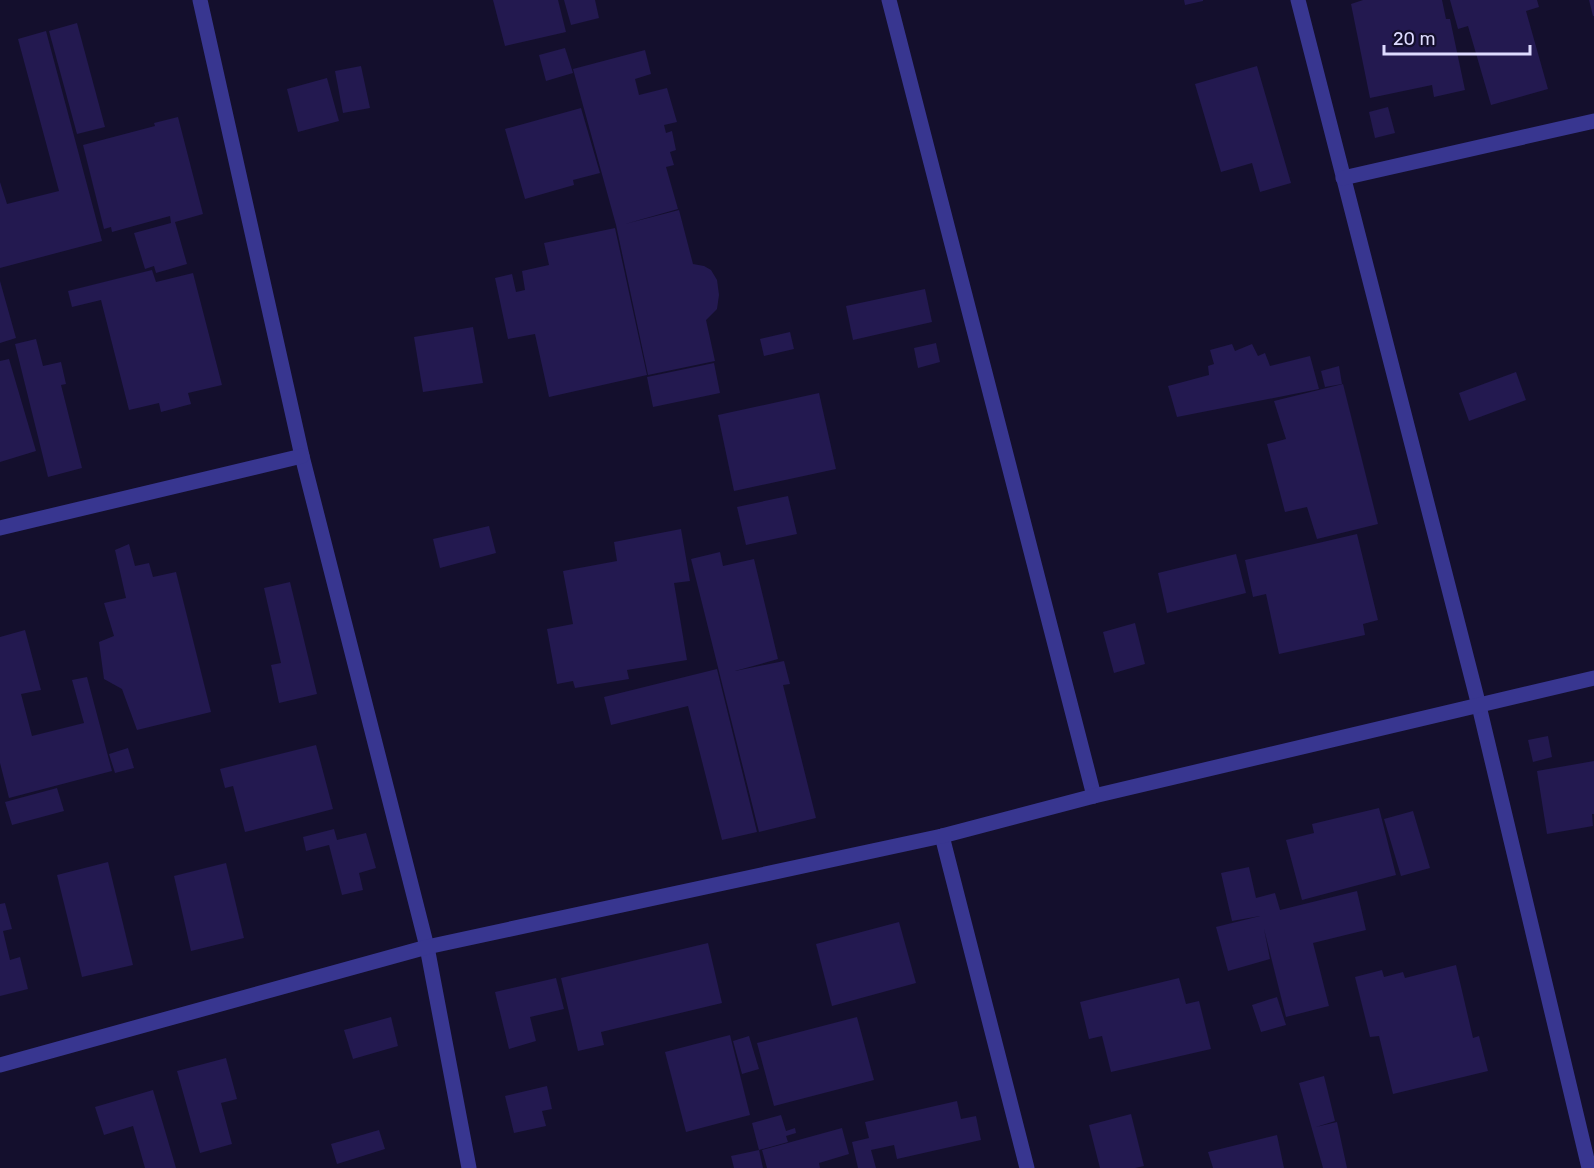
<svg xmlns="http://www.w3.org/2000/svg" width="1594" height="1168" viewBox="0 0 1594 1168" font-family="Rubik,sans-serif">
<style>
.building{fill:#231950}
.lines{fill:none;stroke-linecap:round;stroke-linejoin:round}
.minor{stroke:#383690;stroke-width:15}
</style>
<rect width="100%" height="100%" fill="#140f2d"/>
<g class="building">
<path d="M493,0H558L566,32L505,46Z"/>
<path d="M564,0H595L599,18L571,25Z"/>
<path d="M1184,0H1203V1L1185,5Z"/>
<path d="M1363,0H1442L1446,19H1450L1465,90L1434,97L1432,85L1370,98L1351,4Z"/>
<path d="M1450,0H1537L1539,7L1526,11L1548,89L1491,105L1468,26L1458,29Z"/>
<path d="M1589,0H1594V16H1593Z"/>
<path d="M77,23L105,127L77,134L49,31Z"/>
<path d="M46,31L102,241L0,268V182L7,204L59,191L18,39Z"/>
<path d="M565,48L573,73L546,81L539,55Z"/>
<path d="M645,50L651,74L635,79L639,95L667,88L677,122L664,125L666,133L672,131L676,150L670,152L674,165L666,167L678,209L625,224L679,210L693,264L704,266L711,270L717,280L719,295L717,309L706,320L715,361L648,375L616,225L573,69Z"/>
<path d="M361,66L370,108L343,113L335,71Z"/>
<path d="M1257,66L1291,183L1260,192L1252,163L1221,172L1195,84Z"/>
<path d="M327,78L339,121L298,132L287,89Z"/>
<path d="M1388,107L1395,133L1375,138L1369,112Z"/>
<path d="M581,108L600,173L573,180L574,185L525,199L505,129Z"/>
<path d="M178,117L203,214L175,222L187,264L156,273L154,266L145,269L134,233L171,223L170,216L112,232L111,227L104,229L83,145L155,126L154,123Z"/>
<path d="M615,228L647,375L549,397L535,334L508,339L495,278L512,274L516,292L525,290L522,271L549,265L544,243Z"/>
<path d="M152,270L156,282L193,273L222,385L188,393L191,404L161,412L159,403L129,410L101,300L72,307L68,291Z"/>
<path d="M0,281L16,338L0,343Z"/>
<path d="M925,289L932,322L853,340L846,306Z"/>
<path d="M473,327L483,383L423,392L414,337Z"/>
<path d="M790,332L794,349L764,356L760,339Z"/>
<path d="M36,339L43,366L61,362L66,384L61,385L82,468L48,477L15,344Z"/>
<path d="M936,343L940,362L918,368L914,348Z"/>
<path d="M1232,344L1235,351L1252,344L1258,356L1265,353L1270,366L1310,356L1319,389L1177,417L1168,386L1209,375L1208,366L1214,364L1210,350Z"/>
<path d="M9,359L36,451L0,462V361Z"/>
<path d="M714,363L720,393L653,407L647,377Z"/>
<path d="M1339,366L1342,384L1325,387L1321,371Z"/>
<path d="M1516,372L1526,400L1469,421L1459,393Z"/>
<path d="M1343,384L1378,524L1317,539L1307,507L1285,512L1267,444L1286,439L1274,401Z"/>
<path d="M819,393L836,469L734,491L718,415Z"/>
<path d="M788,496L797,534L746,545L737,507Z"/>
<path d="M489,526L496,553L440,568L433,539Z"/>
<path d="M681,529L690,581L674,583L687,660L627,670L629,679L575,688L573,681L557,684L547,629L573,624L563,571L617,561L614,542Z"/>
<path d="M1357,534L1378,620L1363,624L1365,635L1279,654L1266,594L1253,597L1245,560Z"/>
<path d="M129,544L135,566L149,563L153,577L176,572L211,712L137,730L122,689L104,679L99,642L114,636L104,603L126,598L115,550Z"/>
<path d="M720,552L723,566L754,559L778,659L735,671L784,661L790,684L783,685L816,818L759,832L691,559Z"/>
<path d="M1236,554L1246,593L1167,613L1158,573Z"/>
<path d="M290,582L317,694L279,703L271,665L281,663L264,588Z"/>
<path d="M1135,623L1145,664L1114,673L1103,632Z"/>
<path d="M25,630L41,690L21,694L32,736L84,723L72,680L87,677L112,771L9,798L0,763V637Z"/>
<path d="M717,669L757,832L722,840L688,706L611,725L604,697Z"/>
<path d="M1548,736L1552,757L1533,762L1528,740Z"/>
<path d="M316,745L333,809L245,832L233,786L225,788L220,769Z"/>
<path d="M128,748L134,768L115,773L109,754Z"/>
<path d="M1594,761V814H1592L1593,826L1547,834L1537,771Z"/>
<path d="M57,788L64,811L12,825L5,802Z"/>
<path d="M1379,808L1396,875L1302,900L1286,840L1314,833L1312,824Z"/>
<path d="M1413,811L1430,868L1401,876L1384,819Z"/>
<path d="M334,829L337,840L366,833L376,868L359,873L363,890L342,895L329,845L306,851L303,837Z"/>
<path d="M108,862L133,965L82,977L57,875Z"/>
<path d="M226,863L244,938L191,951L174,876Z"/>
<path d="M1249,867L1256,898L1275,893L1280,910L1357,891L1366,930L1313,943L1329,1006L1286,1017L1264,929L1270,959L1228,971L1216,927L1260,916L1232,921L1221,873Z"/>
<path d="M5,903L12,929L3,931L10,960L20,957L28,989L0,996V904Z"/>
<path d="M899,922L916,983L832,1006L816,944Z"/>
<path d="M708,943L722,1003L601,1032L604,1045L578,1051L561,978Z"/>
<path d="M1456,965L1473,1038L1479,1036L1488,1071L1393,1094L1379,1036L1370,1037L1355,977L1382,970L1384,977L1403,972L1405,978Z"/>
<path d="M556,978L564,1009L530,1017L536,1041L509,1049L495,992Z"/>
<path d="M1179,978L1186,1004L1199,1001L1211,1049L1111,1072L1102,1036L1089,1039L1080,1002Z"/>
<path d="M1277,997L1286,1025L1261,1032L1252,1005Z"/>
<path d="M391,1017L398,1046L353,1059L344,1030Z"/>
<path d="M857,1017L874,1080L774,1106L757,1043Z"/>
<path d="M730,1035L750,1115L686,1132L665,1052Z"/>
<path d="M749,1036L759,1069L742,1074L733,1041Z"/>
<path d="M226,1058L237,1099L221,1103L232,1144L200,1153L177,1071Z"/>
<path d="M1324,1076L1335,1121L1316,1127L1337,1122L1347,1168H1323L1299,1083Z"/>
<path d="M547,1086L552,1109L542,1111L546,1126L514,1133L505,1096Z"/>
<path d="M153,1090L176,1168H145L133,1126L104,1135L95,1107Z"/>
<path d="M957,1101L961,1119L976,1116L981,1140L897,1159L894,1145L871,1150L876,1168H858L852,1142L869,1138L865,1122Z"/>
<path d="M1131,1114L1144,1166L1135,1168H1100L1089,1125Z"/>
<path d="M781,1115L786,1131L795,1128L796,1133L786,1136L788,1142L759,1150L752,1123Z"/>
<path d="M842,1128L849,1154L819,1163L820,1168H767L762,1150Z"/>
<path d="M379,1130L385,1149L337,1164L331,1144Z"/>
<path d="M1277,1135L1284,1168H1213L1208,1152Z"/>
<path d="M759,1150L763,1168H734L731,1156Z"/>
</g>
<g class="lines">
<g class="minor">
<path d="M200,0L302,456L427,947L469,1168"/>
<path d="M889,0L1094,796"/>
<path d="M1298,0L1479,706L1589,1168"/>
<path d="M1343,178L1594,121"/>
<path d="M0,528L302,456"/>
<path d="M942,836L1027,1168"/>
<path d="M0,1065L427,947L942,836L1094,796L1594,678"/>
</g>
</g>
<path d="M1384 45v9h146v-9" fill="none" stroke="#dedbff" stroke-width="3"/>
<text x="1393" y="45" font-size="18" fill="#dedbff" stroke="#140f2d" stroke-width="4.5" paint-order="stroke">20 m</text>
</svg>
